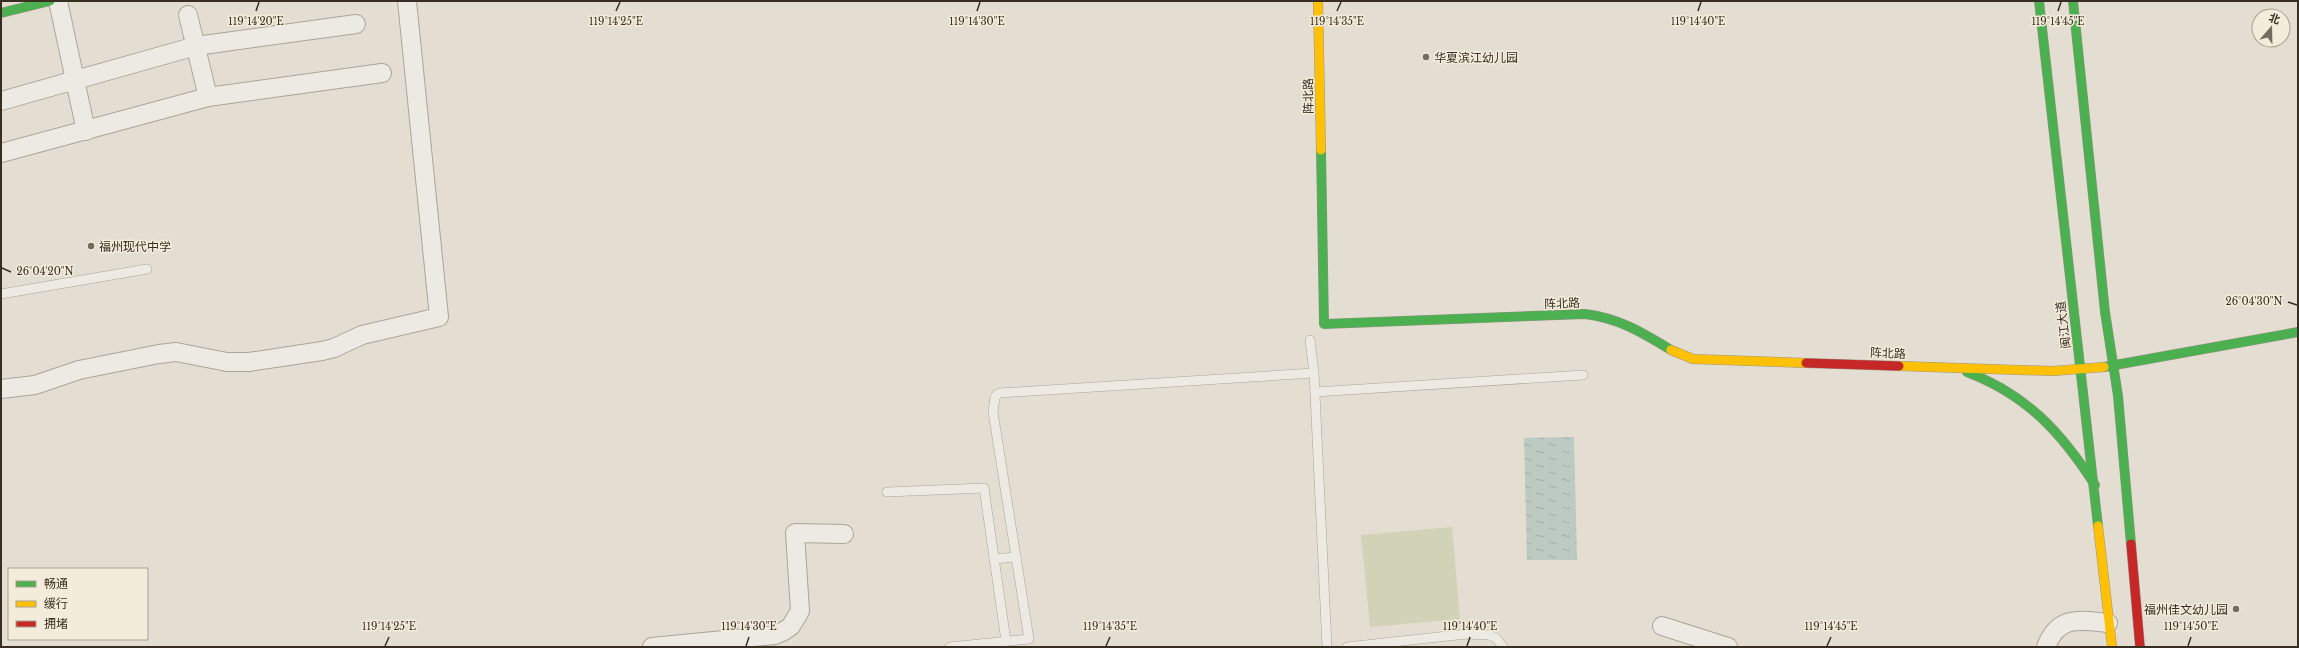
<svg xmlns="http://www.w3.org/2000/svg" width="2299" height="648" viewBox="0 0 2299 648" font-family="'Libre Baskerville','Noto Sans SC',serif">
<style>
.pitch{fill:#d2d2b6}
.water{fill:url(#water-ripples)}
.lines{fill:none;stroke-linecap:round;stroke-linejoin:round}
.lane-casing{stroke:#aaa49a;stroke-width:10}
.street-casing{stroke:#aaa49a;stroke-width:20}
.fast-casing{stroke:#9a938a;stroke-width:10}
.slow-casing{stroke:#9a938a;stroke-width:10}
.jam-casing{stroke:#9a938a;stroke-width:10}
.lane{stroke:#edeae3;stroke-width:9}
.street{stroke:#edeae3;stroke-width:18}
.fast{stroke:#4caf50;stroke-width:9}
.slow{stroke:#ffc107;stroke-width:9}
.jam{stroke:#c62828;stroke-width:9}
.ticks{fill:none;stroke:#392e22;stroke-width:1.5}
.poi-dot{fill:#756c60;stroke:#f3ecda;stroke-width:1.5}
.labels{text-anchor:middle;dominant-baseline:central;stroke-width:3;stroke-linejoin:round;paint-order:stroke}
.poi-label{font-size:12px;fill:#392e22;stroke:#f3ecda;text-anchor:start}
.street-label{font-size:12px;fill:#392e22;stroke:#f3ecda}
.ticks-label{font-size:10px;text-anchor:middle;fill:#392e22;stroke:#f3ecda;stroke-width:3;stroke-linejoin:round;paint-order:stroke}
</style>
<defs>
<pattern id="water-ripples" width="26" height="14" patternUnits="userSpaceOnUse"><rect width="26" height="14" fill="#bccac1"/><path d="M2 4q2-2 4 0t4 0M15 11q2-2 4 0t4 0" fill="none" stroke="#a2aea6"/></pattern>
</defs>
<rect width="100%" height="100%" fill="#e4ded2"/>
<path class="pitch" d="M1452,527L1460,619L1370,627L1361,535Z"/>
<path class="water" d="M1574,437L1577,560H1527L1524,438Z"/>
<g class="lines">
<g class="lane-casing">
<g id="lane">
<path d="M1,294L147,269"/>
<path d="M1310,340L1314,373L1327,647"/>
<path d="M1315,392L1583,375"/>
<path d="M887,492L984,488L1006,641"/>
<path d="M994,559L1016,557"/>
<path d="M950,647L1029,639L993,412L995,397L999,393L1314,373"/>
<path d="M1347,647L1466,634L1489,635L1496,638L1503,647"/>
</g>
</g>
<g class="street-casing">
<g id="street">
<path d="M58,1L86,131"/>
<path d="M188,15L208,97"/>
<path d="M1,101L196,46L356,24"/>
<path d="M1,153L208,97L382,73"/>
<path d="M1,389L35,385L79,370L159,354L176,352L227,362H249L322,351L334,348L362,335L439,317L407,1"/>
<path d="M1662,626L1728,647"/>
<path d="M652,647L775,635L784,631L791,626L800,611L795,533L844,534"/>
<path d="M2046,647C2058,615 2080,620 2108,623"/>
</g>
</g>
<g class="fast-casing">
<g id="fast">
<path d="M2039,1L2098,526"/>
<path d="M2073,1L2105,312L2118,396L2131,544"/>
<path d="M1,13L50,1"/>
<path d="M1321,150L1324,324L1585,314C1619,318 1643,333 1671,350"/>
<path d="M2104,367L2298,332"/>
<path d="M1967,372C2027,395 2061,432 2095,485"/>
</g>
</g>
<g class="slow-casing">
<g id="slow">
<path d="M1318,1L1321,150"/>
<path d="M1671,350L1693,359L1806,363"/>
<path d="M1899,366L2053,371L2104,367"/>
<path d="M2098,526L2112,647"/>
</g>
</g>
<g class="jam-casing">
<g id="jam">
<path d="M1806,363L1899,366"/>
<path d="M2131,544L2140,647"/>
</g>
</g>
<use href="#lane" class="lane"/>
<use href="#street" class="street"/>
<use href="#fast" class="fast"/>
<use href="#slow" class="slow"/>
<use href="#jam" class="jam"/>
</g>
<path class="ticks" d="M256,11L259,2M616,11L620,2M977,11L980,2M1337,11L1341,2M1698,11L1701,2M2058,11L2061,2M2,268L11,272M2288,302L2297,305M385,646L389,637M746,646L749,637M1106,646L1110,637M1467,646L1470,637M1827,646L1831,637M2188,646L2191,637"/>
<g class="poi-dot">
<circle cx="1426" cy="57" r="4"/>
<circle cx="91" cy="246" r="4"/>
<circle cx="2236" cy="609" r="4"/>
</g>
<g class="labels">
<g class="poi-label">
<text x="1434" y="57">华夏滨江幼儿园</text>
<text x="99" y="246">福州现代中学</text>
<text x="2228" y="609" text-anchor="end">福州佳文幼儿园</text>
</g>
<g class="street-label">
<text transform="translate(1308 96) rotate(-91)">阵北路</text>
<text transform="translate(1562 303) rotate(-2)">阵北路</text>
<text transform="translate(2063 325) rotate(-97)">闽江大道</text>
<text transform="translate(1888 353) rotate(2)">阵北路</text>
</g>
</g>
<g class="ticks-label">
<text x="256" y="25">119°14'20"E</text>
<text x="616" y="25">119°14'25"E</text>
<text x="977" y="25">119°14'30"E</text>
<text x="1337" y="25">119°14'35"E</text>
<text x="1698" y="25">119°14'40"E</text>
<text x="2058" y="25">119°14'45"E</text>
<text x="45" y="275">26°04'20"N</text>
<text x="2254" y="305">26°04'30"N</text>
<text x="389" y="630">119°14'25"E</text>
<text x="749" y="630">119°14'30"E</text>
<text x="1110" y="630">119°14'35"E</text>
<text x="1470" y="630">119°14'40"E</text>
<text x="1831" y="630">119°14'45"E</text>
<text x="2191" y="630">119°14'50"E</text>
</g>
<rect width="2299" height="648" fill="none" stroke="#392e22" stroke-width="4"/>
<rect x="8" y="568" width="140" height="72" fill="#f3ecda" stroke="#a9a090"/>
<rect x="16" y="581" width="20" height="6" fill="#4caf50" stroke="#a9a090"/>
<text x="44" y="588" font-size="12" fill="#392e22">畅通</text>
<rect x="16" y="601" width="20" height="6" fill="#ffc107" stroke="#a9a090"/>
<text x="44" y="608" font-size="12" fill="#392e22">缓行</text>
<rect x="16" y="621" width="20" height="6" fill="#c62828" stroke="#a9a090"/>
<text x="44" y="628" font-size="12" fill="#392e22">拥堵</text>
<g transform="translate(2271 28) rotate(20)"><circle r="19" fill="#f3ecda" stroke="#a9a090"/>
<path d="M0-3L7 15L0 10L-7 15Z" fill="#756c60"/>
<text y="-6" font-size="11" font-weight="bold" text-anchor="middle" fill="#392e22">北</text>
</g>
</svg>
